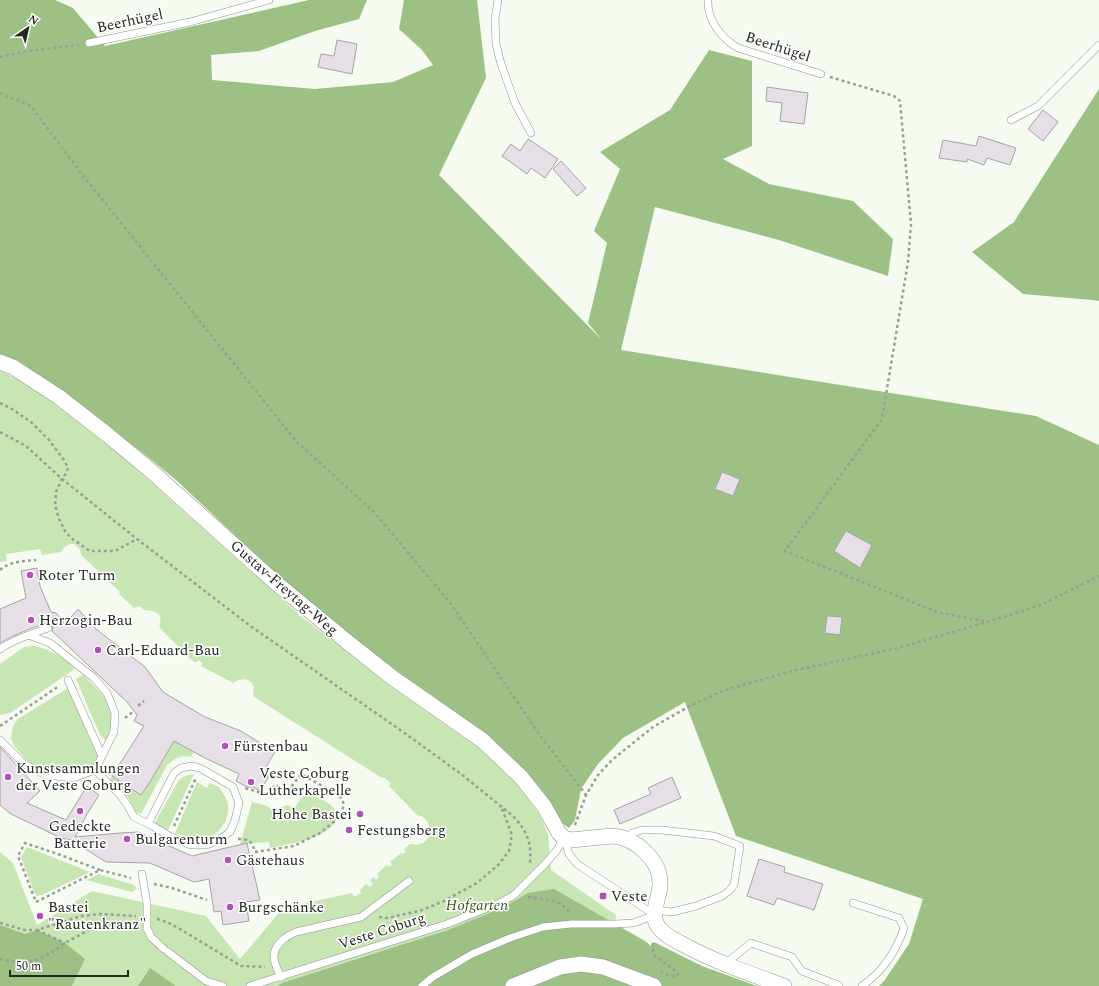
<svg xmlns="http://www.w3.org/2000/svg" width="1099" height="986" viewBox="0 0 1099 986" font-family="Spectral,serif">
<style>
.green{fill:#c8e5b4}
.forest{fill:#9dc084}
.building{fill:#e6dfe7;stroke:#a8a1a8}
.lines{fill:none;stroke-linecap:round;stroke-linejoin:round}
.service-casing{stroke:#8e938b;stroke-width:8}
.minor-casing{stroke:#8e938b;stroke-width:16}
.path{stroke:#9a9e97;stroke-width:2.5;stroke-dasharray:3 3;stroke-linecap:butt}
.service{stroke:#fff;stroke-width:7}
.minor{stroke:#fff;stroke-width:15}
.service-bridge-casing{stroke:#8e938b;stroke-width:8;stroke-linecap:butt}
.service-bridge{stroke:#fff;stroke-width:7}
.poi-dot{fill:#b051ba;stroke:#fff;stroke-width:1.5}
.labels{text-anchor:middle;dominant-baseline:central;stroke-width:3;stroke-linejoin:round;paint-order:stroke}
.street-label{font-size:15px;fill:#252723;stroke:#fff}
.poi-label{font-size:15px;fill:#252723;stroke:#fff;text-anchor:start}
.park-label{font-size:15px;font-style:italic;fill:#345517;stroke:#fff}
</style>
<rect width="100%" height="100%" fill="#f6fbf2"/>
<g class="green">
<path d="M0,370L31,387L61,408L108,444L302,617L388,684L473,743L498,764L517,783L541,817L548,834L551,870L616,915L615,924L503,986H0V852L13,863L37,925L92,891L206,916L240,959L283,908L352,893L354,897L361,893L360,890L366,884L370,887L373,884L370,880L374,877L376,880L379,877L377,874L387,865L389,867L392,864L390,862L401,853L402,854L406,852L404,849L410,844C413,844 416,845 420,844C430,842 433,827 426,820C424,817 421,816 417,815L389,786L391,783L383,777L382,778L253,696C257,680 245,675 233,683L201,666L203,663L198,660L196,663L189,658L159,627C162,621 161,612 152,611C150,610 147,611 145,610C143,610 142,608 140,606L134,608L119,594L120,592L81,555C81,550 78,547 74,544C67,544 64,546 61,552L42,555L40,549L6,554L7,561L0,562Z"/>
<path d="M34,646L45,649L63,657L75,669L10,713L0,715V664L24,647Z"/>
<path d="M83,675C97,689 113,700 111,722C111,728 108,735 107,741L100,735L76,679Z"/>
<path d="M68,688L97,755L99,762L85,775L45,773L31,765L14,746L11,738L13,726L18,719Z"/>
<path d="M174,741L194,751L191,757L183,756L175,759L167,765L141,814L136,812L124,790L109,780L112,776L141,795L150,782Z"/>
<path d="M194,774L168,830L154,824L179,780L185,776Z"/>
<path d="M197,782L207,788L210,783C213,784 216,786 219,787C221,789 222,792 224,795C235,811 223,834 205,839C195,842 185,836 175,833Z"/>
<path d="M306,792C316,797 329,801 335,810C338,814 338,818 335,822C324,840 289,844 270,848L269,842L240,844L252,802L264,805L274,810L287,805L294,808Z"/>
<path d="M27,847L90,872L42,895L37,896L34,892L21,857Z"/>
<path d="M99,874L134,885L136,887L135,890L132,892L86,880Z"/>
</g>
<g class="forest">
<path d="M0,0H55L73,8L105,46L309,0H367L359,19L315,31L259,51L211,55L212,80L315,89L393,82L433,65L422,50L399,29L404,0H477L486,78L439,175L602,340L588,323L607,243L594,231L620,169L600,152L670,110L709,50L752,61V146L723,159L769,184L853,201L893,239L888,276L779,240L655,207L621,350L1036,416L1099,445V986H879L884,981L909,944L923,899L736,836L685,702L623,738L598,764L581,789L575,820L569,828L562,823L524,771L399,676L289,586L176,480L143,453L53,386L0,355Z"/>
<path d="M1099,89V301L1092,300L1023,294L972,252L1014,222Z"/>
<path d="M554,889L645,941L651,946L654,942L702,966L757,986H277L282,983L448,930L504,907L528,893Z"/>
<path d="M0,925L25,934L37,930L65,943L85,959L72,986H0Z"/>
<path d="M150,968L176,986H138Z"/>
</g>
<g class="building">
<path d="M337,40L357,44L352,74L318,67L321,54L334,56Z"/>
<path d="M767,87L808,93L804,124L780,121L782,103L766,101Z"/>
<path d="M1043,110L1058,122L1043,141L1028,129Z"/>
<path d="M979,136L1016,148L1010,165L987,158L984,165L967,159V162L939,158L943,140L976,146Z"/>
<path d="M528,139L558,159L545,178L531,168L527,174L502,156L511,144L520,151Z"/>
<path d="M561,161L586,188L577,196L553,169Z"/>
<path d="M722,472L740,479L733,496L715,489Z"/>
<path d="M846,531L872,545L860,568L834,551Z"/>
<path d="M37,568L40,586L51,612L56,613L65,624L78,609L96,629L145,667L163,692L205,717L241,731L275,752L266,767L268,778L260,791L253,787H247L236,781L239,774L205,758L174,741L150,782L141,795L112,776L144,726L134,721L137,715L127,702L52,631L53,627L51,624L46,623L27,630L9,638L0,643V609L26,598L21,571Z"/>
<path d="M827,616L842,617L840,635L825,633Z"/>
<path d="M0,747L40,791L27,803L66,820L87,786L99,795L87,814L75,837L120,833L138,832L192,856L247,843L260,900L246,902L249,921L223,925L221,911L214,912L209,879L194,882L150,863L106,862L71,840L61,838L11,814L0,805Z"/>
<path d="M672,777L681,798L620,824L614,810L651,794L648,788Z"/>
<path d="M759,859L785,867L784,872L823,884L814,910L777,898L774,905L747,896Z"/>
</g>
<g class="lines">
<g class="service-casing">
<g id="service">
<path d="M498,0L495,19L496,44L501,64L515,103L531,133"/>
<path d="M708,0C707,20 721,38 738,48L821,74"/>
<path d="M89,43L190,22L269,0"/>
<path d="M1011,120L1038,106L1099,45"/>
<path d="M0,649C14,639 32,634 48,628"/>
<path d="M68,680L102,756"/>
<path d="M0,740L24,764L46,775L73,778L95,770L114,732L115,713L107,693L94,678L50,643L28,635"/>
<path d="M95,770L121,796L128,806L134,817L151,825L169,836L191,845H206L219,840L230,832L235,820L239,803L233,787L200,768L191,766L181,768L174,773L150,820"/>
<path d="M564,838L569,854L577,864L655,915"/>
<path d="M626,839L632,833L642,830H662L714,836L740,846L734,885L729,891L722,896L696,906L672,912L655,910"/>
<path d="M142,874L147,903"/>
<path d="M853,903L899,918L904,928C896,952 882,972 862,986"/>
<path d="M147,928L151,937L164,949"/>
<path d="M168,952L206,981L223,986"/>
<path d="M725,964L751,943L792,957L802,971L838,985L839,986"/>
<path d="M281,977C278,971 273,962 274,955C275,944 286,936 296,932L361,917L409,881"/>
<path d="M250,986L447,924L502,902L514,895L546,863L557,850L564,838"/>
<path d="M422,986L433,977L472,954L510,938L543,927L571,924H615L633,923L655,915"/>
</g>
</g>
<g class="minor-casing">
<g id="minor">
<path d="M0,362L13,367L59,397L109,436L150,470L276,583L350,644L393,678L482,740L521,777L544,806L559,833L564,838L571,840C581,839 591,838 601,837C605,837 609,836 613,836C636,838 661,861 660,884C660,898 648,917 660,929C667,937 678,942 688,947C718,963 751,974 784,986"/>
<path d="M513,986L560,967L581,964L603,967L654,986"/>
</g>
</g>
<g class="path">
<path d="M0,57L28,51L79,45"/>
<path d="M830,77L894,96L900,101L911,224L908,262L882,419L785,551L937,612L987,622"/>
<path d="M0,93L31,106L81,173L296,441L375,513L451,604L539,734L586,795"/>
<path d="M0,403L12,409L31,422L49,440L64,460L68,468L67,472L62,479L56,492L55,505L59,519L65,531L71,538L90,551H115L137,539"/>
<path d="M0,432L26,446L62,479L137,539L249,625L406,734L461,774L514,817C527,831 532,844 530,863"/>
<path d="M0,570C10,561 24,561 36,560"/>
<path d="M138,706L144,701"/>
<path d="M125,718L134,711"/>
<path d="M0,726L59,686"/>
<path d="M575,825L586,795L598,775L612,760L653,727L688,707L722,691L792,671L898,648L987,622L1041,605L1099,576"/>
<path d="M174,826L196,778"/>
<path d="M238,839C250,839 252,842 255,852L294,846L320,833L340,817L344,804L340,796L301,774L288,791L276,785L265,794L245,788"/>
<path d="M100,870L58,854L25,843L18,856L36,902L100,870L131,878"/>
<path d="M154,884L172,888L207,900"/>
<path d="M528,897C544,899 560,899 570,913"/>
<path d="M379,917L387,918L419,911L442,902L477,883L499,864L509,851L512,835L502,809"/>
<path d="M157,919L167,922L180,929L241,966L265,967"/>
<path d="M0,923L25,930H37L81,916L101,914L136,916"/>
<path d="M37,930L65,943"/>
<path d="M653,943L652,947L654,955L677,972L678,975C673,978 667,974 661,972"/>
<path d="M0,959L23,963L36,960L51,953L65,943L96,926L104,924L137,930"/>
</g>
<use href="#service" class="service"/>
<use href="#minor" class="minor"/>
<g class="service-bridge-casing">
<path id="service-bridge" d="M147,903V928"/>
</g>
<use href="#service-bridge" class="service-bridge"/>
</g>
<g class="poi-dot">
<circle cx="30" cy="575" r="4"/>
<circle cx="31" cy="620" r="4"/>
<circle cx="98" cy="650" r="4"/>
<circle cx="225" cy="746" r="4"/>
<circle cx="8" cy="777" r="4"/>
<circle cx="251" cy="782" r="4"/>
<circle cx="80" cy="811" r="4"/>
<circle cx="360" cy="814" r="4"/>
<circle cx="349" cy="830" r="4"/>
<circle cx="127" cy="839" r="4"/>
<circle cx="228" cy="860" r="4"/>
<rect x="599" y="892" width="8" height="8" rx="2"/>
<circle cx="230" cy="907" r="4"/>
<circle cx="40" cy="916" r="4"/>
</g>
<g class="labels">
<g class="street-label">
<text transform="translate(130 21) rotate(-12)">Beerhügel</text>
<text transform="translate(778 47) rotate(18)">Beerhügel</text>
<text transform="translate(284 588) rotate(41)">Gustav-Freytag-Weg</text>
<text transform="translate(382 931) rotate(-18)">Veste Coburg</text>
</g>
<g class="poi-label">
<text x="38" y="575">Roter Turm</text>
<text x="39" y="620">Herzogin-Bau</text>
<text x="106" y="650">Carl-Eduard-Bau</text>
<text x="233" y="746">Fürstenbau</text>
<text x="16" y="768">Kunstsammlungen<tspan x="16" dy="17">der Veste Coburg</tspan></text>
<text x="259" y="773">Veste Coburg<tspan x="259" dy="17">Lutherkapelle</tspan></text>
<text x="352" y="814" text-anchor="end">Hohe Bastei</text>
<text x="80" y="826" text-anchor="middle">Gedeckte<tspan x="80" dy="17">Batterie</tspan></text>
<text x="357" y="830">Festungsberg</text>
<text x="135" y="839">Bulgarenturm</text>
<text x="236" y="860">Gästehaus</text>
<text x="611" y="896">Veste</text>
<text x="48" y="907">Bastei<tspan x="48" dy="17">"Rautenkranz"</tspan></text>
<text x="238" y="907">Burgschänke</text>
</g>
<g class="park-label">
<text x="477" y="905">Hofgarten</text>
</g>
</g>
<g transform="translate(28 28) rotate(34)" stroke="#ffffff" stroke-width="3" paint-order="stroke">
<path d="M0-3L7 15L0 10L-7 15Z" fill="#252723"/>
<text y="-6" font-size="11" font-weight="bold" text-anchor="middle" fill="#252723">N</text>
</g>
<path d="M10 970v6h118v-6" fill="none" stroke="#252723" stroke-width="2"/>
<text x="16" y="970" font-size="12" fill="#252723" stroke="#ffffff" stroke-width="3" paint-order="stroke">50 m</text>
</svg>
